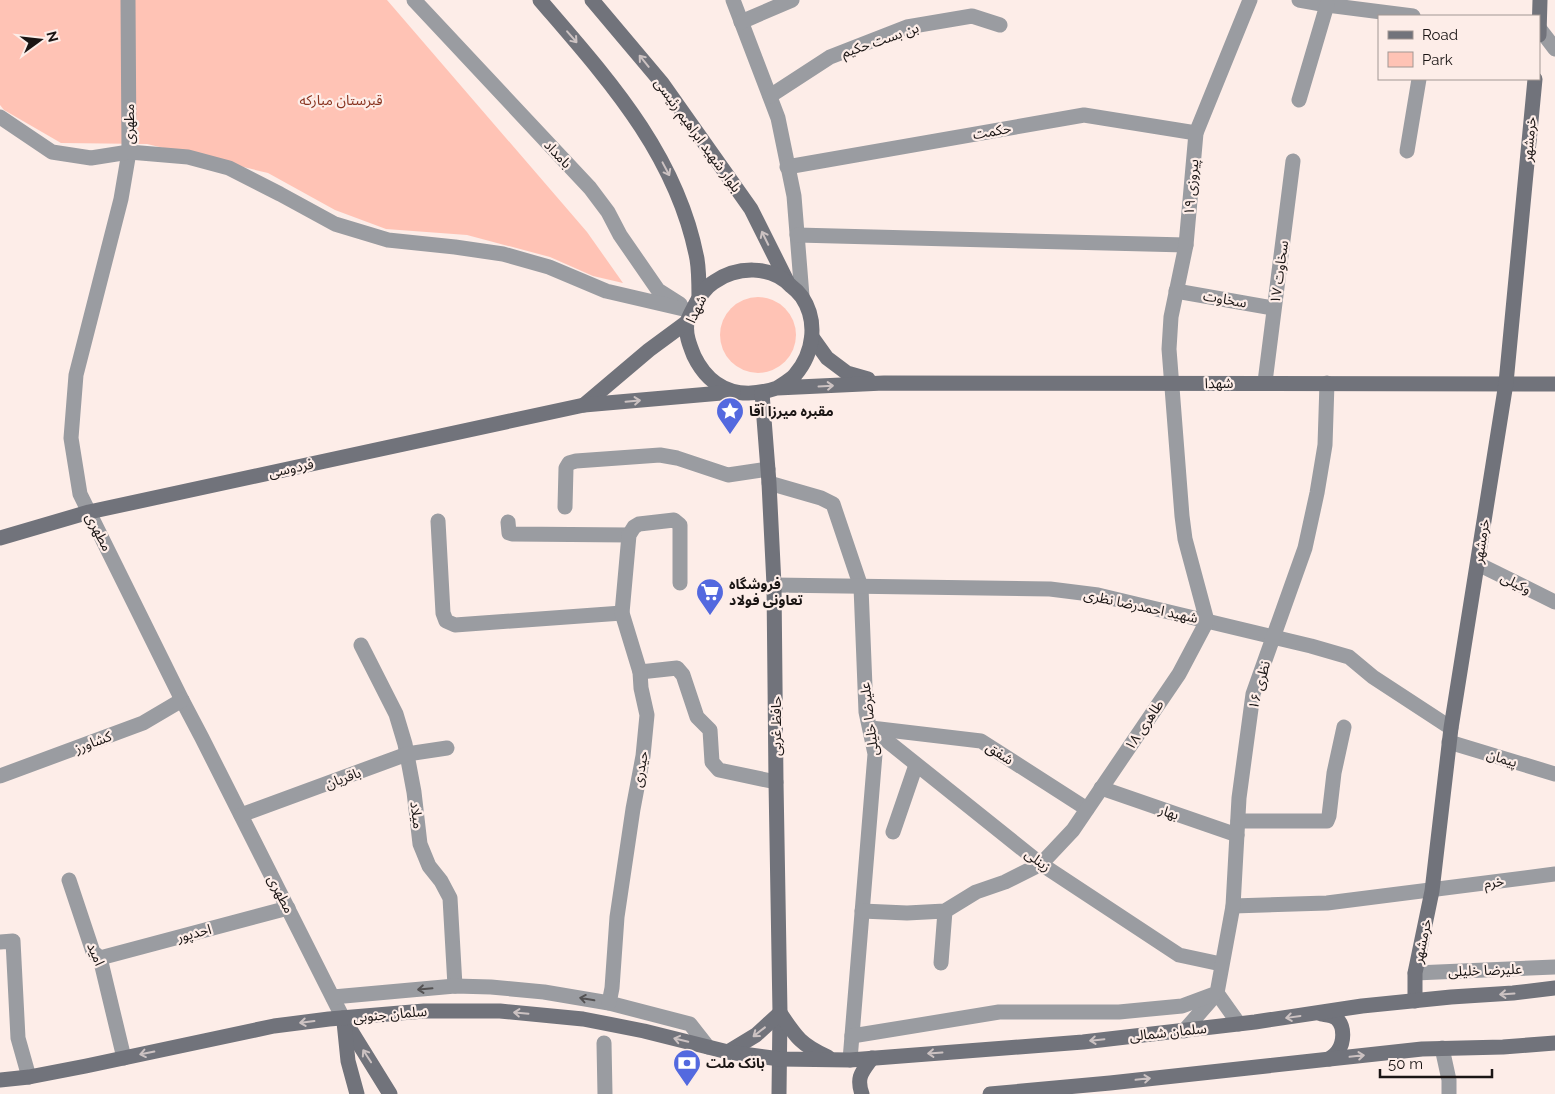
<svg xmlns="http://www.w3.org/2000/svg" width="1555" height="1094" viewBox="0 0 1555 1094" font-family="Raleway,'Noto Sans Arabic',sans-serif">
<style>
.green{fill:#ffc3b5}
.lines{fill:none;stroke-linecap:round;stroke-linejoin:round}
.street{stroke:#9a9ca1;stroke-width:15}
.secondary{stroke:#71737b;stroke-width:15}
.oneway{stroke:#ccc2c2}
.oneway2{stroke:#545253}
.labels{text-anchor:middle;dominant-baseline:central;stroke-width:4.5;stroke-linejoin:round;paint-order:stroke}
.street-label{font-size:14px;fill:#1a1514;stroke:#fdede8}
.park-label{font-size:14px;fill:#893420;stroke:#fdede8}
.poi-label{font-size:14px;font-weight:bold;fill:#1a1514;stroke:#fdede8;text-anchor:start}
</style>
<rect width="100%" height="100%" fill="#fdede8"/>
<g class="green">
<path d="M0,0H387L587,232L623,283L593,276L550,257L467,235L386,229L335,210L268,173L147,144L61,143L4,110L0,105Z"/>
<circle cx="758" cy="335" r="38"/>
</g>
<g class="lines">
<g class="street">
<path d="M128,0L129,152L121,199L76,375L71,438L80,494L182,700L202,738L343,1018"/>
<path d="M414,0L590,188L608,212L620,235L658,290L680,304"/>
<path d="M733,0L778,118L794,196L802,296"/>
<path d="M1299,0L1327,5L1413,16"/>
<path d="M741,22L792,0"/>
<path d="M1539,28L1555,49"/>
<path d="M770,96L830,57L907,27L972,16L1000,25"/>
<path d="M1299,100L1327,5"/>
<path d="M0,117L52,152L91,158L129,152L188,157L229,168L280,194L335,224L388,240L455,247L503,254L549,267L606,291L692,311"/>
<path d="M1407,151L1419,79"/>
<path d="M787,167L1084,115L1196,133"/>
<path d="M797,235L1186,245"/>
<path d="M1176,291L1273,308"/>
<path d="M1265,382L1293,161"/>
<path d="M769,483L821,498L833,504L861,587L866,712L875,754L850,1060"/>
<path d="M565,507L566,468L569,463L576,461L660,455L677,458L728,475L768,469"/>
<path d="M438,521L443,613L446,621L455,625L622,613"/>
<path d="M508,522L509,533L512,534L629,535"/>
<path d="M1478,564L1555,602"/>
<path d="M774,585L1050,589L1098,595L1311,646L1349,657L1373,677L1451,728"/>
<path d="M361,645L396,714L405,744L414,792L420,844L429,866L441,881L450,898L455,986"/>
<path d="M640,672L677,668L683,675L697,717L710,730L712,762L719,770L776,782"/>
<path d="M871,728L1041,864L1179,955L1221,964"/>
<path d="M871,728L981,741L1087,809"/>
<path d="M1449,742L1555,774"/>
<path d="M0,776L143,723L182,700"/>
<path d="M1101,788L1237,835"/>
<path d="M241,815L407,754L447,748"/>
<path d="M1238,821H1327L1329,816L1334,773L1344,727"/>
<path d="M893,832L916,765"/>
<path d="M69,880L93,952L100,958L124,1058"/>
<path d="M1233,906L1327,903L1555,874"/>
<path d="M862,911L907,913L945,911L976,892L1005,882L1041,864L1073,830L1179,674L1207,621L1185,539L1182,516L1169,349L1171,317L1186,245L1196,133L1250,0"/>
<path d="M0,942L13,941L18,1038L29,1077"/>
<path d="M100,958L288,908"/>
<path d="M941,963L945,911"/>
<path d="M1415,973L1555,967"/>
<path d="M333,997L455,986L491,987L544,992L609,1003L690,1024L708,1047"/>
<path d="M609,1003L612,988L617,917L633,809L643,756L647,715L641,688L640,672L622,613L629,535L634,527L639,524L674,520L680,525V583"/>
<path d="M1184,1031L1217,993L1239,1024"/>
<path d="M852,1036L999,1012H1119L1182,1006L1217,993L1233,906L1239,798L1253,694L1305,548L1317,493L1325,445L1327,383"/>
<path d="M604,1043L605,1094"/>
<path d="M1442,1048L1449,1080V1094"/>
</g>
<g class="secondary">
<path d="M540,0C607,78 677,154 697,259C699,271 699,284 699,297"/>
<path d="M592,0L662,83L751,209L787,281"/>
<path d="M1539,35L1540,0"/>
<path d="M812,337L827,358L847,373L868,379"/>
<path d="M777,388C783,384 791,380 795,375C814,353 818,321 802,297C799,293 795,289 791,286C771,265 737,266 714,282C704,288 698,299 693,309C691,313 688,318 687,323C685,334 690,346 694,356C711,391 741,400 777,388L884,383L1555,384"/>
<path d="M762,393L769,483L774,585L776,782L780,1013L779,1094"/>
<path d="M584,405L649,350L687,322"/>
<path d="M0,538L89,512L584,405L733,392"/>
<path d="M1415,1001V973L1432,891L1451,728L1506,383L1535,79"/>
<path d="M1321,1014C1326,1015 1333,1015 1337,1019C1345,1027 1344,1042 1338,1051C1336,1054 1332,1057 1329,1059"/>
<path d="M343,1018L390,1094"/>
<path d="M344,1022L348,1061L357,1094"/>
<path d="M728,1052L756,1035L780,1013C796,1037 801,1045 828,1057"/>
<path d="M0,1080L29,1077L86,1066L274,1026L329,1019L424,1011H500L583,1019L644,1031L728,1052L780,1059L850,1060L1083,1042L1255,1022L1362,1006L1451,997L1513,993L1555,988"/>
<path d="M862,1094C856,1077 862,1072 872,1058"/>
<path d="M990,1094L1110,1083L1422,1049L1503,1047L1555,1043"/>
</g>
</g>
<defs><path id="oneway-shaft" d="M-6 0H5M1.5-3L5.5 0L1.5 3" fill="none" stroke-width="1.6" stroke-linecap="round" stroke-linejoin="round" transform="scale(1.25)"/></defs>
<g class="oneway">
<use href="#oneway-shaft" transform="translate(572 37) rotate(49)"/>
<use href="#oneway-shaft" transform="translate(644 61) rotate(-129)"/>
<use href="#oneway-shaft" transform="translate(666 169) rotate(62)"/>
<use href="#oneway-shaft" transform="translate(765 238) rotate(-116)"/>
<use href="#oneway-shaft" transform="translate(826 386) rotate(-3)"/>
<use href="#oneway-shaft" transform="translate(633 401) rotate(-5)"/>
<use href="#oneway-shaft" transform="translate(1507 994) rotate(176)"/>
<use href="#oneway-shaft" transform="translate(521 1013) rotate(-175)"/>
<use href="#oneway-shaft" transform="translate(1293 1017) rotate(172)"/>
<use href="#oneway-shaft" transform="translate(307 1022) rotate(173)"/>
<use href="#oneway-shaft" transform="translate(759 1032) rotate(142)"/>
<use href="#oneway-shaft" transform="translate(681 1040) rotate(-166)"/>
<use href="#oneway-shaft" transform="translate(1097 1040) rotate(174)"/>
<use href="#oneway-shaft" transform="translate(147 1053) rotate(169)"/>
<use href="#oneway-shaft" transform="translate(935 1053) rotate(176)"/>
<use href="#oneway-shaft" transform="translate(367 1056) rotate(-123)"/>
<use href="#oneway-shaft" transform="translate(1357 1056) rotate(-6)"/>
<use href="#oneway-shaft" transform="translate(1143 1079) rotate(-6)"/>
</g>
<g class="oneway2">
<use href="#oneway-shaft" transform="translate(425 989) rotate(175)"/>
<use href="#oneway-shaft" transform="translate(587 999) rotate(-170)"/>
</g>
<defs>
<g id="sight-pin" transform="scale(1.4375)"><path d="M0 17L-7.5 6A9.5 9.5 0 1 1 7.5 6Z" fill="#5369df" stroke="#fdede8"/><path d="M0-6L1.8-2.2L6-1.7L2.9 1.2L3.7 5.4L0 3.3L-3.7 5.4L-2.9 1.2L-6-1.7L-1.8-2.2Z" fill="#fff"/></g>
<g id="supermarket-pin" transform="scale(1.4375)"><path d="M0 17L-7.5 6A9.5 9.5 0 1 1 7.5 6Z" fill="#5369df" stroke="#fdede8"/><path d="M-6-5.5h2.5l.6 2H6L4.5 2H-2.5L-4.4-4H-6ZM-1.5 3.2a1.3 1.3 0 1 0 .1 0ZM3 3.2a1.3 1.3 0 1 0 .1 0Z" fill="#fff"/></g>
<g id="bank-pin" transform="scale(1.4375)"><path d="M0 17L-7.5 6A9.5 9.5 0 1 1 7.5 6Z" fill="#5369df" stroke="#fdede8"/><path d="M-6-4H6V4H-6ZM0-2.3a2.3 2.3 0 1 0 0 4.6a2.3 2.3 0 1 0 0-4.6Z" fill="#fff"/></g>
</defs>
<g fill-rule="evenodd">
<use href="#sight-pin" x="730" y="411"/>
<use href="#supermarket-pin" x="710" y="592"/>
<use href="#bank-pin" x="687" y="1063"/>
</g>
<g class="labels">
<g class="street-label">
<text transform="translate(880 40) rotate(-19)">بن بست حکیم</text>
<text transform="translate(129 124) rotate(-90)">مطهری</text>
<text transform="translate(992 131) rotate(-10)">حکمت</text>
<text transform="translate(698 135) rotate(54)">بلوار شهید ابراهیم رئیسی</text>
<text transform="translate(1529 139) rotate(-85)">خرمشهر</text>
<text transform="translate(558 154) rotate(47)">بامداد</text>
<text transform="translate(1191 187) rotate(-85)">پیروزی ۱۹</text>
<text transform="translate(1279 272) rotate(-82)">سخاوت ۱۷</text>
<text transform="translate(1225 299) rotate(10)">سخاوت</text>
<text transform="translate(696 309) rotate(-64)">شهدا</text>
<text transform="translate(1219 383) rotate(-1)">شهدا</text>
<text transform="translate(291 468) rotate(-12)">فردوسی</text>
<text transform="translate(99 532) rotate(63)">مطهری</text>
<text transform="translate(1481 541) rotate(-81)">خرمشهر</text>
<text transform="translate(1516 583) rotate(26)">وکیلی</text>
<text transform="translate(1141 606) rotate(12)">شهید احمدرضا نظری</text>
<text transform="translate(1259 685) rotate(-75)">نظری ۱۶</text>
<text transform="translate(869 719) rotate(-97)">علیرضا خلیلی</text>
<text transform="translate(1144 725) rotate(-56)">طاهری ۱۸</text>
<text transform="translate(776 726) rotate(-90)">حافظ غربی</text>
<text transform="translate(93 742) rotate(-21)">کشاورز</text>
<text transform="translate(1000 753) rotate(33)">شفق</text>
<text transform="translate(1502 758) rotate(17)">پیمان</text>
<text transform="translate(640 769) rotate(-80)">حیدری</text>
<text transform="translate(343 778) rotate(-20)">باقریان</text>
<text transform="translate(1169 812) rotate(19)">بهار</text>
<text transform="translate(417 815) rotate(83)">میلاد</text>
<text transform="translate(1038 860) rotate(36)">زینلی</text>
<text transform="translate(1494 882) rotate(-8)">خرم</text>
<text transform="translate(281 894) rotate(63)">مطهری</text>
<text transform="translate(194 933) rotate(-15)">احدپور</text>
<text transform="translate(1422 941) rotate(-78)">خرمشهر</text>
<text transform="translate(96 954) rotate(67)">امید</text>
<text transform="translate(1485 970) rotate(-2)">علیرضا خلیلی</text>
<text transform="translate(390 1014) rotate(-5)">سلمان جنوبی</text>
<text transform="translate(1168 1032) rotate(-6)">سلمان شمالی</text>
</g>
<g class="park-label">
<text x="341" y="100">قبرستان مبارکه</text>
</g>
<g class="poi-label">
<text x="749" y="411">مقبره میرزا آقا</text>
<text x="729" y="584">فروشگاه<tspan x="729" dy="16">تعاونی فولاد</tspan></text>
<text x="706" y="1063">بانک ملت</text>
</g>
</g>
<rect x="1378" y="15" width="162" height="65" fill="#fdede8" stroke="#a29793"/>
<rect x="1388" y="31" width="25" height="8" fill="#71737b" stroke="#a29793"/>
<text x="1422" y="40" font-size="15" fill="#1a1514">Road</text>
<rect x="1388" y="52" width="25" height="15" fill="#ffc3b5" stroke="#a29793"/>
<text x="1422" y="65" font-size="15" fill="#1a1514">Park</text>
<g transform="translate(40 40) rotate(75)" stroke="#fdede8" stroke-width="4" paint-order="stroke">
<path d="M0-4L9 19L0 12L-9 19Z" fill="#1a1514"/>
<text y="-8" font-size="14" font-weight="bold" text-anchor="middle" fill="#1a1514">N</text>
</g>
<path d="M1380 1069v8h112v-8" fill="none" stroke="#1a1514" stroke-width="2.5"/>
<text x="1388" y="1069" font-size="15" fill="#1a1514" stroke="#fdede8" stroke-width="4" paint-order="stroke">50 m</text>
</svg>
